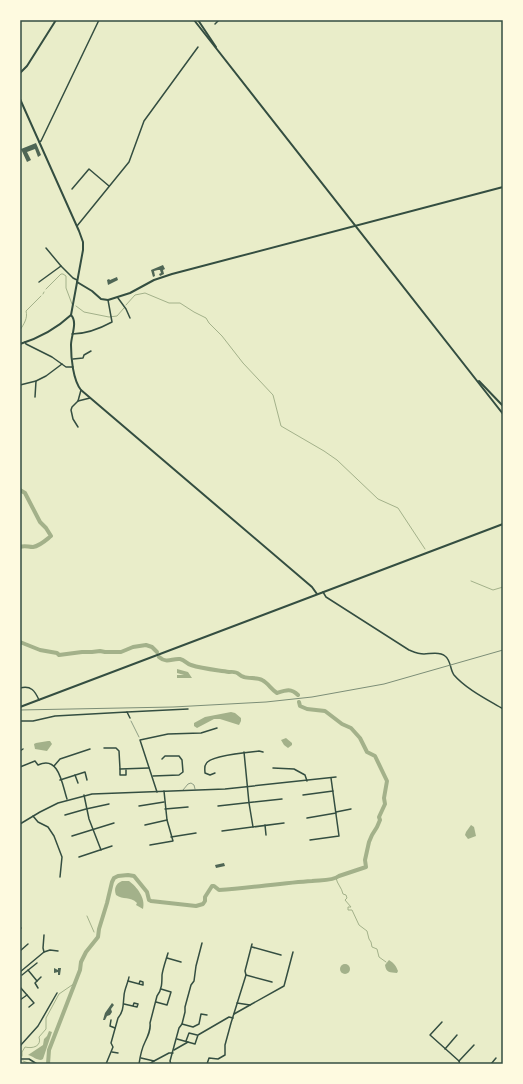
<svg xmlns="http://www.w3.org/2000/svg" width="523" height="1084" viewBox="0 0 523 1084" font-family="'Space Grotesk',sans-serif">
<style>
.water{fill:#a3b18a}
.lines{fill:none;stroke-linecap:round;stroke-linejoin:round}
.stream{stroke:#a3b18a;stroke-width:1}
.river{stroke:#a3b18a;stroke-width:4}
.building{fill:#4f6655}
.path{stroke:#344e41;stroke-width:0.5}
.service{stroke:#344e41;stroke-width:0.5}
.minor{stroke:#344e41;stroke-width:1.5}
.tertiary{stroke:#344e41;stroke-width:2}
.secondary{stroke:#344e41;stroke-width:2}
.rail{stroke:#7c8e77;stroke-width:1}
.neatline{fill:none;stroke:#344e41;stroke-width:1.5}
</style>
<rect width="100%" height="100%" fill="#e9edc9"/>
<g class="water">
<path d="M177,669L188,672L192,678H177V675H184L177,673Z"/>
<path d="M231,712L235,713L241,718V721L239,725L220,719H214L197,728L194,726V723L205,717Z"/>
<path d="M286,738L292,743V745L288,748L284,745L281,740Z"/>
<path d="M48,741H50L52,744L47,751L35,749L34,744L36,743Z"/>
<path d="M471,825L474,827L476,836L468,839L465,835L466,832Z"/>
<path d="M122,881H129C137,887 146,898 143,909L136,905L137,903C130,896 123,900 116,895C114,889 115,884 122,881Z"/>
<path d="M389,960C394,963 396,966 398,971L397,973C390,972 386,973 385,965Z"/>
<circle cx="345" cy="969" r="5"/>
<path d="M49,1031L52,1032L43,1059L41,1060C36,1060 33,1056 28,1055L43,1045L44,1039L47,1036Z"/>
</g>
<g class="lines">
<g class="stream">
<path d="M46,289L61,274H63L66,276V288L72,304"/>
<path d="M43,294L44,292"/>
<path d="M126,305L135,295L145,293L169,303H180L194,312L206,318L209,323L222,336L243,363L273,395L281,426L324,451L337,460L378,499L398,508L425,549"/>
<path d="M76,306L84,312L109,317L117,316L124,308"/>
<path d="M20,330C24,324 28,318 26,311L41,296"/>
<path d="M471,581L493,590L503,587"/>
<path d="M336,878C337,884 342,888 343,894L346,895L347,898L345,900L351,907H348V910H352L359,925L367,931L369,939L371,942L372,947L377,949L379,957L386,962"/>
<path d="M87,916L94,932"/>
<path d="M22,1056V1052L25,1047C33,1049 42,1046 39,1037L46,1029V1018L59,994L75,983"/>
<path d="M23,1061L31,1064"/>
</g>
<g class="river">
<path d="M20,490L25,493L40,522L46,528L51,536C46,540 40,546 33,547C28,547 25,545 20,547"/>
<path d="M20,642L40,650L57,653L59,655L82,652H92L100,651L105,652H121L133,647L146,645L152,647L157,652"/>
<path d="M159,657C167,664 172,658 180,659C185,660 187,664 191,665C203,669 217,670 229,672C240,671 237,675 244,677C249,679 257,677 262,680C268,683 271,689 277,693C286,690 291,688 298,695"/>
<path d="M48,1064L49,1050L80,970L81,962L86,952L98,937L99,929L107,903L112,882L114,878L118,876L128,875L134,876L147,892L149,900L151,901L196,906L203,904L205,901V897L212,886H214L219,890C250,888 281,883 312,881C321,880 333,881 339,876L366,867L365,860L369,842L372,835L377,827L380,820L379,817L385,804L384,798L387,781L375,756L367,752L360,738L351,728L342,724L325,711L307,709L300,706L299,702"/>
</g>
</g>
<g class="building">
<path d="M36,143L41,155L38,157L35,149L27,152L31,160L27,162L21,149Z"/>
<path d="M163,265L165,269L163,270L164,274L160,276L159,274L161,273L160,270H158L154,271L155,276L153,277L151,270Z"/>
<path d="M117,277L118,280L108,285L107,280L109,279L110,280Z"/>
<path d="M224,863L225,866L216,868L215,865Z"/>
<path d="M54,968L58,970V968H61L60,975H58V972L54,973Z"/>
<path d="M112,1003L114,1005L111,1009L112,1012L110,1015L107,1016L105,1020H103L105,1013Z"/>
</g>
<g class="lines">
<path class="path" d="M131,721L139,737"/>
<path class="service" d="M183,790L188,784L191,783L194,785L195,789"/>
<g class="minor">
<path d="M215,24L219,20"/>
<path d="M39,142L41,141L99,20"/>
<path d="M72,189L89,169L109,186"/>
<path d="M77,226L129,162L144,121L198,47"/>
<path d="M46,248L61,266"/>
<path d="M39,282L61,266L73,278L77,280"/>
<path d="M118,298L126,309L130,318"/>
<path d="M72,334C85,334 101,328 112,322L108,300"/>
<path d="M25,342L26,344L52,357L66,367H73"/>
<path d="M73,359L83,358L84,355L91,351"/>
<path d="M20,385L36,381L46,376L62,364"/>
<path d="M35,397L36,381"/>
<path d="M78,401L90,398"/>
<path d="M78,427L73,419L71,410L72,407L78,401L81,390"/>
<path d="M323,592L326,597L409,650C414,652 418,654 424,654C430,654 440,651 445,656C451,660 450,670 454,675C466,689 488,700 503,709"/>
<path d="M20,688C31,685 35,691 39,700"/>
<path d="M127,712L188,709"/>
<path d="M20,721H33L55,716L127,712L130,718"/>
<path d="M104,748H116L119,751L120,769"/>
<path d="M20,751L23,749"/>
<path d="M244,752L249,803L253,827"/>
<path d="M54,766L60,759L90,749"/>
<path d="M20,767L35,761L38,765C59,755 62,784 67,799"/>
<path d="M273,768L294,769L305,775L307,781"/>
<path d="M126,769V775H120V769L149,768"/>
<path d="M215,773L210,775L205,773C205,771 204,766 206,764C209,755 250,752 259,751L263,752"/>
<path d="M75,775L78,783"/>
<path d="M153,776L179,775L183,772L182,760L179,756H165L162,759"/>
<path d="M60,780L85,772L87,780"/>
<path d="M157,792L140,740L168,734L201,733L217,728"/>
<path d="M84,795L89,819L101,850"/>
<path d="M303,795L333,791"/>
<path d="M139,806L164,802"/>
<path d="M218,806L282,799"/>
<path d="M165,809L188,807"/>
<path d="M336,812L351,809"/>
<path d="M65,815L86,809L109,804"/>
<path d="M33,816L38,822L48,827L54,836L62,857L60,877"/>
<path d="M307,818L336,813"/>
<path d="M20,824L40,812L58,803L92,794L225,789L336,777"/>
<path d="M145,825L167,820"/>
<path d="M265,825L266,835"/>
<path d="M222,831L284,823"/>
<path d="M72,836L114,823"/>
<path d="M171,837L196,833"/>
<path d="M310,840L339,836L331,778"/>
<path d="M150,845L173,841L167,820L164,791"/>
<path d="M79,857L112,846"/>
<path d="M20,929L21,928"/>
<path d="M252,947L281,955"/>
<path d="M20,951L28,944"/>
<path d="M44,952L50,950L58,951"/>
<path d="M167,958L181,962"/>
<path d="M28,970L37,981L41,977"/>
<path d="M20,972L44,952L43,948L44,935"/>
<path d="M22,975L37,963"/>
<path d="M246,975L272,982"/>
<path d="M37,981L35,983L38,988"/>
<path d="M128,981L143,985V982L140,981L139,984"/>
<path d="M20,987L34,1003L29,1007"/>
<path d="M20,1000L27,995"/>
<path d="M156,1002L167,1005L171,992L161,989"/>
<path d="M237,1003L250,1005L284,986L293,952"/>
<path d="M124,1004L137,1007L138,1004L134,1003L133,1006"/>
<path d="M234,1014L250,1005"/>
<path d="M111,1020L110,1026L115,1028"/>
<path d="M442,1022L430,1035L459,1061L460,1064"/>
<path d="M182,1024L193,1027L199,1024L201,1014L207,1015"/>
<path d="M177,1039L195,1044L198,1035L229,1017L233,1018"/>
<path d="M186,1041L189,1033L197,1035"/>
<path d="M20,1046L38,1026L57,993"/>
<path d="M445,1049L457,1035"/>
<path d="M174,1050L188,1042"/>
<path d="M112,1052L118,1053"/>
<path d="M141,1058L154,1061L169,1053H173"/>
<path d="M20,1059H29L37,1064"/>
<path d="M459,1061L474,1045"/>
<path d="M106,1064L113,1047L111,1043L118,1018C124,1011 123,1004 124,996C124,990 128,983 129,977"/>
<path d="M139,1064C140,1057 142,1048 145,1042C148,1036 151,1030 150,1023L157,996C162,990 162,982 162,975C163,968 166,960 168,953"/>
<path d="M149,1064L154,1061"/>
<path d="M171,1064L170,1061L179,1028L182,1024L185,1012V1007L191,985L194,981L196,966L202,943"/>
<path d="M207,1064L209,1058L218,1059L225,1055V1045L231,1023L246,975L245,971L252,944"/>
<path d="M491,1064L496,1058"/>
</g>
<g class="tertiary">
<path d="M198,20L216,47"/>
<path d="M20,73L27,66L56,20"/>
<path d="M20,99L79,231L83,242V250L71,315C56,329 39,338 20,344"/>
<path d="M77,282L92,291L101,299L108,300L130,293L154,280L172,274L503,187"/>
<path d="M71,315C78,322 71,336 71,345C71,358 73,380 81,390L312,587L317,594"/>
</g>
<g class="secondary">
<path d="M194,20L503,414"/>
<path d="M479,381L503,406"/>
<path d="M20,707L503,524"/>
</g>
<path class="rail" d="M20,710L173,707L266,702L312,697L384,684L503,650"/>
</g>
<rect width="523" height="1084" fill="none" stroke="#fefae0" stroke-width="42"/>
<rect x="21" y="21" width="481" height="1042" class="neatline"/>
</svg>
